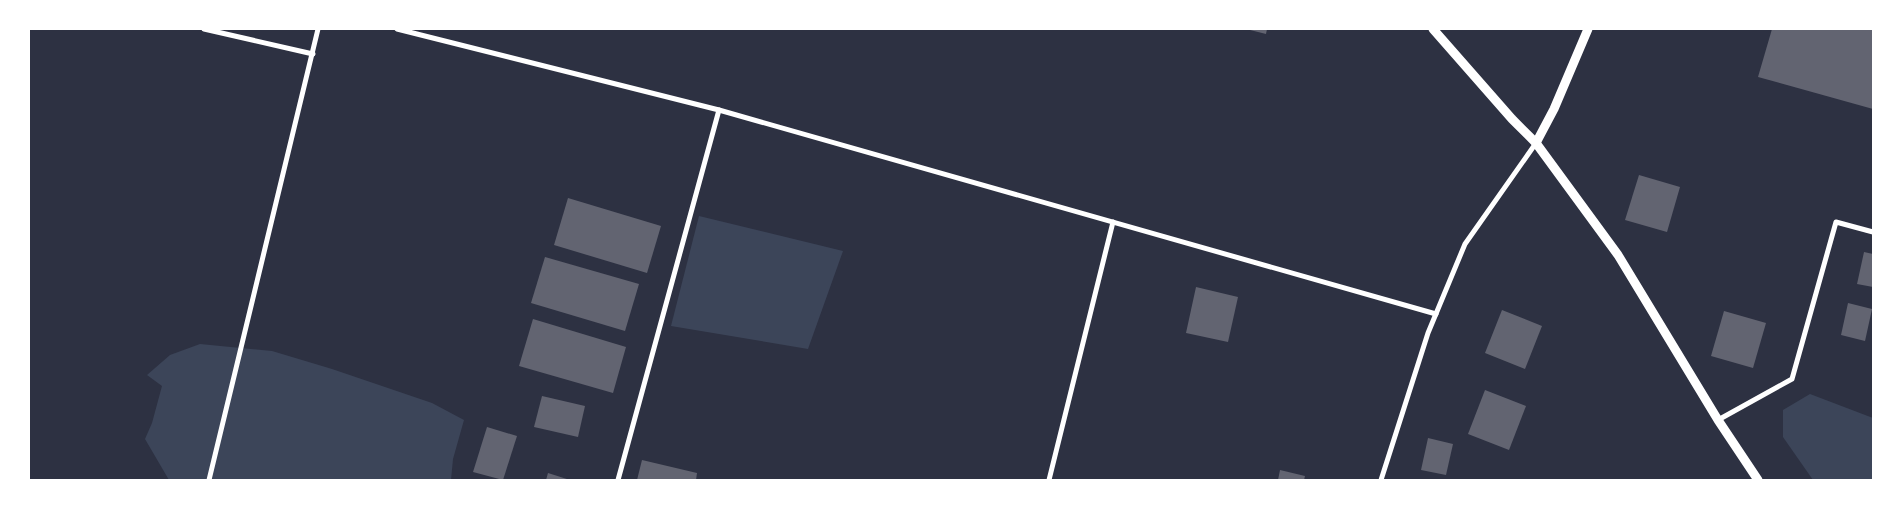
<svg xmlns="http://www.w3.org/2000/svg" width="1902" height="509" viewBox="0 0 1902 509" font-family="'Fira Sans Condensed',sans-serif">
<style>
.green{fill:#3c4559}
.building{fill:#626471}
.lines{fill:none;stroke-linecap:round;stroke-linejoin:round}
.minor{stroke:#fff;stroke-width:5}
.tertiary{stroke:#fff;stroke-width:9}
</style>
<rect width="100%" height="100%" fill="#2d3142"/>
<g class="green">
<path d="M699,216L843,251L808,349L671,326Z"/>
<path d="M200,344L272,351L332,369L432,403L464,420L453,459L451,480H169L145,439L152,423L162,386L147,375L170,355Z"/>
<path d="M1810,394L1873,418V480H1813L1783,437V410Z"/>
</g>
<g class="building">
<path d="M1246,29H1267L1266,34Z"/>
<path d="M1772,29H1873V109L1758,77Z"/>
<path d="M1639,175L1680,187L1667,232L1625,220Z"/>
<path d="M568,198L661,226L647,273L554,245Z"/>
<path d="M1864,252L1873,254V287L1857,284Z"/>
<path d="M545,257L639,284L625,331L531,303Z"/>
<path d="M1196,287L1238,297L1228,342L1186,333Z"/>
<path d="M1848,303L1872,309L1865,341L1841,335Z"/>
<path d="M1502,310L1542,326L1525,369L1485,353Z"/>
<path d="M1724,311L1766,323L1753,368L1711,356Z"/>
<path d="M533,319L626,347L613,393L519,366Z"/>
<path d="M1485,390L1526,406L1509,450L1468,434Z"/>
<path d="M542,396L585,406L578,437L534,427Z"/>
<path d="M487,427L517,436L503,480L473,472Z"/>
<path d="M1428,438L1453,444L1446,475L1421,470Z"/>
<path d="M642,460L697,473L696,480H637Z"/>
<path d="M1280,470L1305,476L1304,480H1278Z"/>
<path d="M548,473L570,480H546Z"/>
</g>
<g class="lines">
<g class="minor">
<path d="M204,29L313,54"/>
<path d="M397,29L719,110L1436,314"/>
<path d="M1718,420L1792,379L1836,222L1873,232"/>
<path d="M209,480L318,29"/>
<path d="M618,480L719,110"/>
<path d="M1049,480L1113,222"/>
<path d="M1381,480L1428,333L1465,244L1536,143"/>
</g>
<g class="tertiary">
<path d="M1433,29L1512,119L1536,143L1618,255L1718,420L1758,480"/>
<path d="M1536,143L1554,109L1588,29"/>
</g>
</g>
<rect width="1902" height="509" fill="none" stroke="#ffffff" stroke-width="60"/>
</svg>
